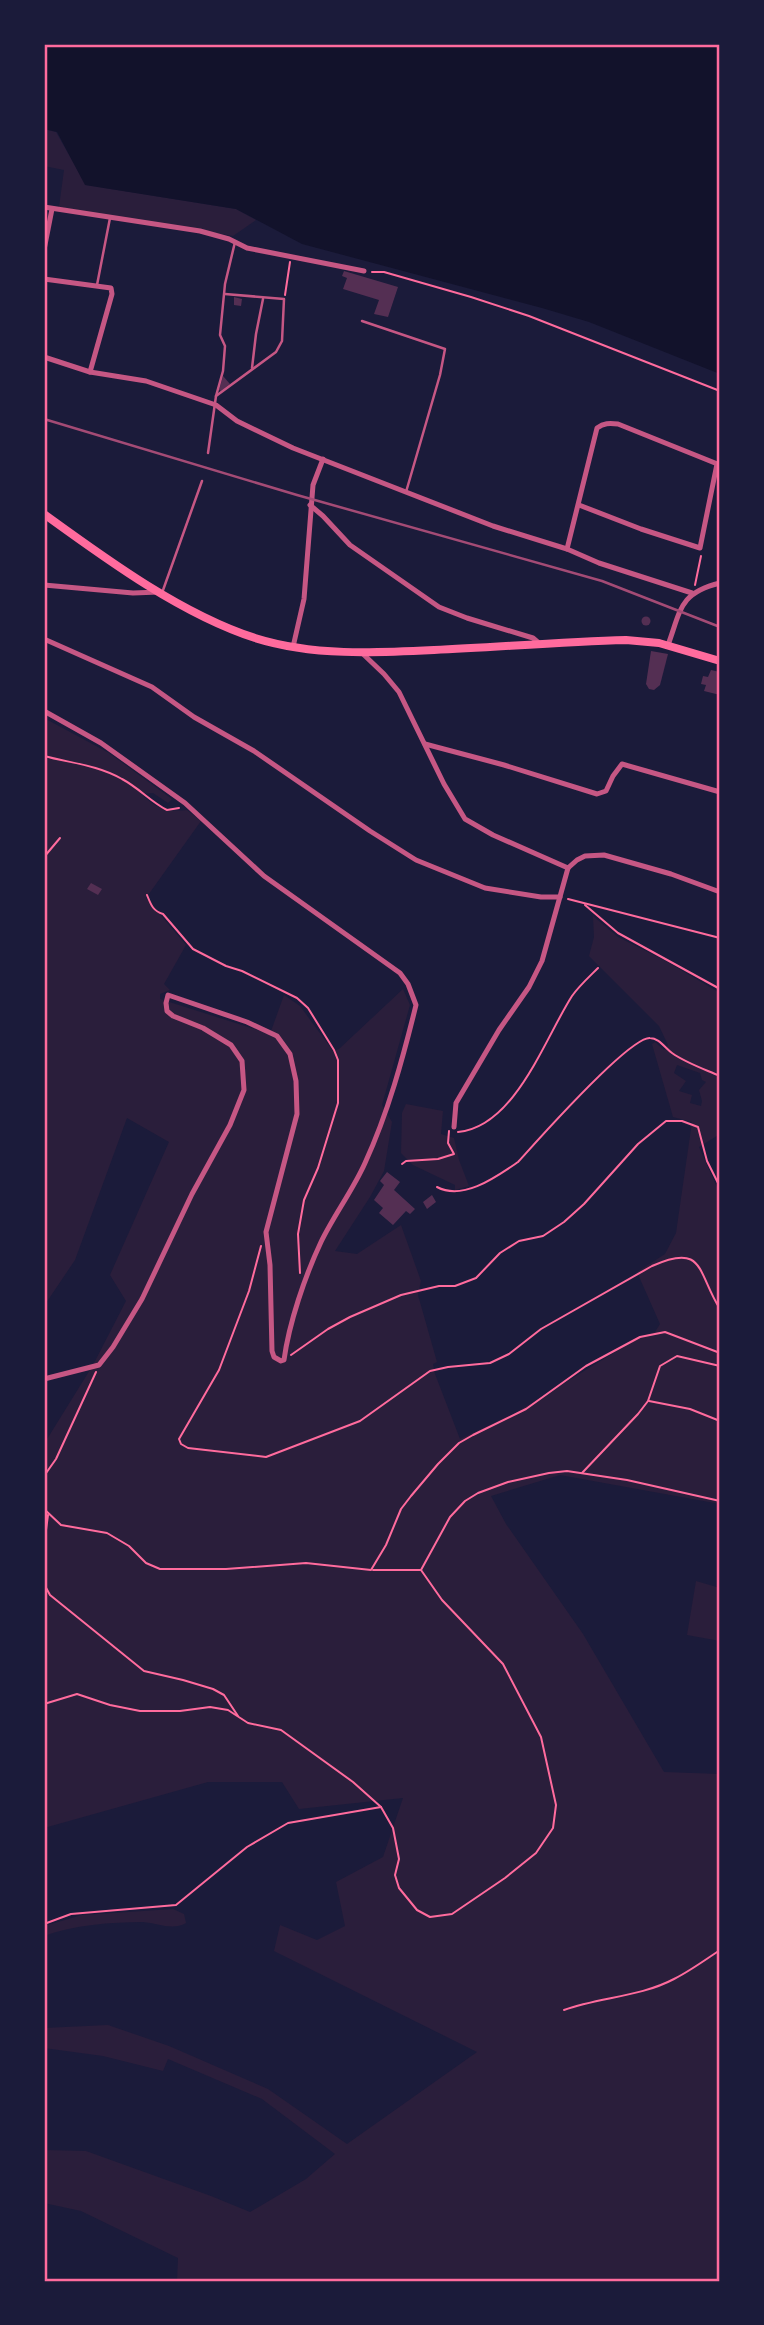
<svg xmlns="http://www.w3.org/2000/svg" width="764" height="2325" viewBox="0 0 764 2325" font-family="'Titillium Web',sans-serif">
<style>
.green{fill:#2a1e3b;fill-rule:evenodd}
.water{fill:#12122b}
.building{fill:#542f53}
.lines{fill:none;stroke-linecap:round;stroke-linejoin:round}
.path{stroke:#ff6b9d;stroke-width:2}
.service{stroke:#c65784;stroke-width:2.5}
.minor{stroke:#c65784;stroke-width:5}
.primary{stroke:#ff6b9d;stroke-width:8}
.rail{stroke:#a44b75;stroke-width:2.5}
.neatline{fill:none;stroke:#ff6b9d;stroke-width:2.5}
</style>
<rect width="100%" height="100%" fill="#1b1b3a"/>
<g class="green">
<path d="M44,129L56,132L86,185L236,209L256,220L233,236L59,207L64,170L44,166Z"/>
<path d="M44,718L109,753L172,799L168,803L153,793L142,794C155,809 168,812 187,810L201,821L146,898L186,945L164,984L170,990L160,994V999L270,1034L284,995L300,1006L333,1051L339,1049L403,989L410,1005L382,1105L392,1122L384,1171L370,1197L335,1251L357,1254L401,1225L421,1281L418,1295L437,1362L433,1364L435,1374L460,1439L515,1413L640,1337L655,1332L660,1324L637,1272L665,1254L676,1233L692,1122L673,1117L652,1044L655,1042L664,1050L668,1045L659,1026L589,956L594,937L593,916L618,937L664,960L720,993V1134L699,1147L720,1194V1504L560,1475L491,1496L506,1524L583,1634L664,1772L720,1774V2281H177L178,2258L81,2211L44,2203V2150L86,2151L211,2196L250,2212L306,2179L335,2154L262,2099L168,2059L163,2071L103,2056L44,2048V2028L108,2025L169,2046L268,2089L347,2144L477,2052L274,1951L280,1925L317,1940L345,1926L336,1882L383,1857L403,1798L299,1809L282,1782H208L44,1828V1444L93,1365L126,1301L110,1275L169,1142L127,1118L75,1260L44,1306ZM677,1065L700,1073L702,1080L706,1082L699,1090L702,1101L701,1106L690,1103L692,1095L679,1091L686,1081L674,1073Z"/>
<path d="M406,1104L443,1111L441,1134L454,1138L459,1160L469,1186L455,1190V1185L413,1165L401,1153L402,1113Z"/>
<path d="M696,1581L720,1588V1641L687,1635Z"/>
<path d="M173,1909L184,1914L186,1923C172,1931 158,1923 143,1922C111,1922 73,1925 44,1936V1926L82,1915Z"/>
</g>
<path class="water" d="M44,44H720V374L589,322L542,308L302,244L236,209L85,185L57,132L44,129Z"/>
<g class="building">
<path d="M344,271L398,287L388,317L374,314L379,300L343,289L347,278L342,276Z"/>
<path d="M234,297L242,299L241,306L234,305Z"/>
<path d="M223,376L230,384L221,391L219,390Z"/>
<circle cx="646" cy="621" r="4.5"/>
<path d="M651,651L668,654L660,685L654,690L649,689L646,684Z"/>
<path d="M711,670L720,672V695L704,691L706,685L701,684L703,676L708,677Z"/>
<path d="M91,883L102,889L98,895L87,889Z"/>
<path d="M387,1172L400,1182L394,1190L415,1209L410,1214L406,1211L393,1225L379,1213L383,1208L374,1200L384,1185L380,1181Z"/>
<path d="M432,1195L436,1202L427,1209L423,1202Z"/>
</g>
<g class="lines">
<g class="path">
<path d="M372,272H384L471,297L529,316L720,391"/>
<path d="M285,295L290,262"/>
<path d="M695,585L701,556"/>
<path d="M44,756C70,763 98,765 122,779C139,788 151,802 167,810L179,808"/>
<path d="M44,857L60,838"/>
<path d="M147,895C151,905 153,911 163,914L193,949L226,966L242,971L297,998L308,1008L334,1050L338,1060V1103L318,1168L304,1200L298,1234L300,1273"/>
<path d="M568,899L720,938"/>
<path d="M585,905L618,933L720,989"/>
<path d="M458,1132C515,1127 545,1038 572,996C579,986 589,977 598,968"/>
<path d="M402,1164L406,1161L438,1159L454,1154L448,1143L449,1131"/>
<path d="M437,1187C463,1201 496,1177 518,1162C537,1141 629,1037 650,1038C659,1038 665,1048 672,1053C686,1063 704,1069 720,1076"/>
<path d="M261,1246L249,1291L219,1370L179,1439L181,1444L188,1448L266,1457L360,1421L430,1371L448,1367L490,1363L509,1354L541,1329L652,1266C705,1242 697,1273 720,1309"/>
<path d="M291,1355L328,1329L350,1317L401,1295L439,1286H455L476,1278L500,1253L519,1241L543,1236L564,1222L584,1204L638,1144L666,1121H682L698,1127L707,1161L720,1187"/>
<path d="M649,1401L690,1409L720,1421"/>
<path d="M582,1473L638,1414L648,1401L660,1366L677,1356L720,1366"/>
<path d="M44,1476L56,1459L96,1372"/>
<path d="M44,1509L61,1525L107,1533L129,1546L146,1563L160,1569H226L306,1563L371,1570L386,1545L401,1509L411,1496L438,1464L459,1443L473,1435L526,1409L586,1366L640,1337L665,1332L720,1353"/>
<path d="M44,1545L48,1515"/>
<path d="M373,1570H421L450,1517L465,1501L478,1493L508,1482L549,1473L567,1471L627,1480L720,1501"/>
<path d="M44,1584L50,1595L144,1671L183,1680L213,1689L224,1695L238,1716"/>
<path d="M44,1704L77,1694L110,1705L140,1711H180L210,1707L228,1710L248,1723L281,1730L353,1782L381,1807"/>
<path d="M44,1924L71,1914L176,1905L247,1847L288,1823L381,1807L393,1828L399,1859L395,1875L399,1888L417,1910L430,1917L452,1914L505,1878L536,1853L553,1828L556,1805L541,1737L503,1664L442,1600L421,1570"/>
<path d="M564,2010C600,1997 640,1997 674,1979C690,1971 705,1960 720,1950"/>
</g>
<g class="service">
<path d="M97,285L110,218"/>
<path d="M362,321L445,349L440,375L406,492"/>
<path d="M252,368L256,334L263,299"/>
<path d="M216,396L223,371L225,346L220,335L225,284L235,242"/>
<path d="M208,453L216,396L276,352L282,341L284,299L225,294"/>
<path d="M162,593L202,481"/>
</g>
<g class="minor">
<path d="M44,207L200,231L229,239L247,248L364,271"/>
<path d="M44,250L52,209"/>
<path d="M44,279L111,288L112,294L90,372"/>
<path d="M44,357L90,372L146,381L216,405L237,421L293,448L493,526L567,549L599,563L692,593"/>
<path d="M310,505L323,516L350,545L439,607L467,618L533,638L540,644"/>
<path d="M579,505L641,529L700,548L717,464"/>
<path d="M567,549L597,428C604,423 609,423 618,424L720,465"/>
<path d="M44,585L133,593L159,592"/>
<path d="M44,639L152,687L194,717L254,751L370,831L416,860L485,888L541,897H560"/>
<path d="M668,645C681,610 679,593 720,583"/>
<path d="M293,647L304,599L313,485L323,459"/>
<path d="M362,653L384,674L399,692L444,784L465,819L493,835L568,868"/>
<path d="M44,711L101,743L185,803L264,876L400,973L408,984L416,1005C403,1058 388,1113 365,1163C353,1190 334,1215 321,1242C305,1276 289,1323 284,1360L281,1361L274,1357L272,1351L270,1265L266,1232L297,1114L296,1081L290,1054L277,1036L247,1022L168,995L166,1003L167,1011L173,1016L203,1028L231,1045L242,1061L244,1090L230,1125L192,1194L142,1299L113,1347L99,1365L44,1379"/>
<path d="M425,744L504,765L597,794L606,791L613,776L622,764L720,792"/>
<path d="M568,868L577,860L585,856L604,855L671,874L720,892"/>
<path d="M454,1127L456,1103L499,1030L529,987L542,961L568,868"/>
</g>
<path class="primary" d="M44,514C106,559 181,614 255,638C313,656 374,653 434,650C498,647 562,642 626,640L659,643L720,661"/>
<path class="rail" d="M44,419L297,495L602,581L720,627"/>
</g>
<rect width="764" height="2325" fill="none" stroke="#1b1b3a" stroke-width="91"/>
<rect x="46" y="46" width="672" height="2234" class="neatline"/>
</svg>
